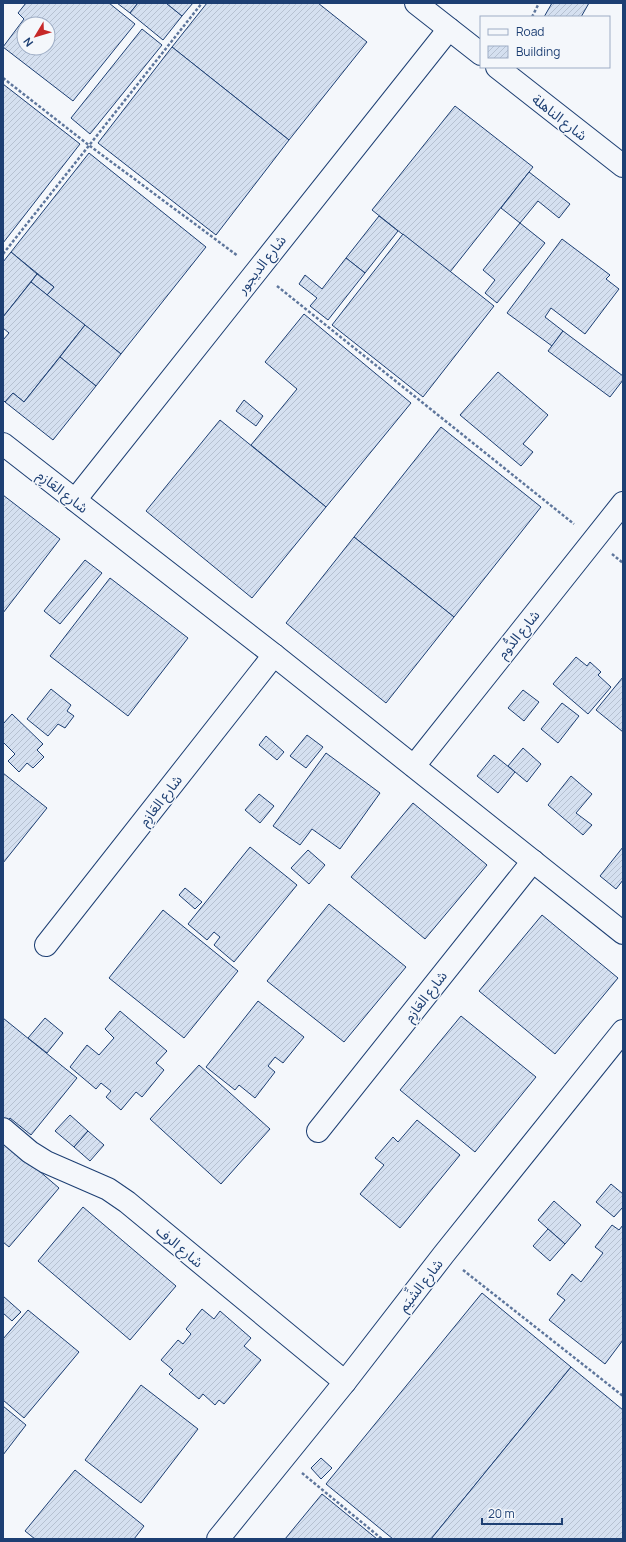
<svg xmlns="http://www.w3.org/2000/svg" width="626" height="1542" viewBox="0 0 626 1542" font-family="Manrope,'Noto Sans Arabic',sans-serif">
<style>
.building{fill:url(#building-hatch);stroke:#1d3f73;fill-rule:evenodd}
.lines{fill:none;stroke-linecap:round;stroke-linejoin:round}
.street-casing{stroke:#1d3f73;stroke-width:24}
.path{stroke:#5e769c;stroke-width:2.5;stroke-dasharray:3 2;stroke-linecap:butt}
.street{stroke:#f4f7fb;stroke-width:22}
.labels{text-anchor:middle;dominant-baseline:central;stroke-width:3;stroke-linejoin:round;paint-order:stroke}
.street-label{font-size:14px;fill:#1d3f73;stroke:#f4f7fb}
</style>
<defs>
<pattern id="building-hatch" width="6" height="6" patternUnits="userSpaceOnUse"><rect width="6" height="6" fill="#d5e0f0"/><path d="M-1 1l2-2M0 6l6-6M5 7l2-2" fill="none" stroke="#b6c1d1"/></pattern>
</defs>
<rect width="100%" height="100%" fill="#f4f7fb"/>
<g class="building">
<path d="M26,3H109L135,24L73,101L3,47L24,19L18,13ZM24,24H48V48H24Z"/>
<path d="M117,3H138L130,13Z"/>
<path d="M138,3H166L182,16L163,40L130,13Z"/>
<path d="M166,3H193L182,16Z"/>
<path d="M207,3H318L367,42L289,140L172,47Z"/>
<path d="M552,3H589L581,17H544Z"/>
<path d="M142,29L162,45L90,134L71,118Z"/>
<path d="M172,47L289,140L216,235L98,143Z"/>
<path d="M3,84L80,144L3,243Z"/>
<path d="M455,106L533,167L450,272L372,210Z"/>
<path d="M89,153L206,247L121,354L47,295L54,287L11,252Z"/>
<path d="M529,172L570,204L559,218L538,201L520,223L501,208Z"/>
<path d="M379,216L398,231L365,273L346,258Z"/>
<path d="M520,223L545,243L497,303L485,293L495,280L483,270Z"/>
<path d="M403,234L494,306L423,397L332,325Z"/>
<path d="M562,239L610,275L606,279L619,289L585,334L551,308L545,317L563,331L552,346L507,313Z"/>
<path d="M11,252L37,274L3,317V262Z"/>
<path d="M346,258L365,273L328,320L310,306L317,298L299,284L305,275L322,289Z"/>
<path d="M37,274L54,287L47,295L31,282Z"/>
<path d="M31,282L85,325L24,402L13,393L5,402L3,400V340L9,333L3,328V317Z"/>
<path d="M304,314L411,403L326,507L251,445L297,389L265,362Z"/>
<path d="M85,325L121,354L96,386L60,357Z"/>
<path d="M563,331L623,376V380L610,397L548,351Z"/>
<path d="M60,357L96,386L53,440L5,402L13,393L24,402Z"/>
<path d="M498,372L548,415L523,444L533,452L521,466L460,415Z"/>
<path d="M244,400L263,416L256,426L236,411Z"/>
<path d="M220,420L326,507L252,598L146,511Z"/>
<path d="M441,427L541,507L454,617L354,537Z"/>
<path d="M3,495L60,539L3,613Z"/>
<path d="M354,537L454,617L386,703L286,623Z"/>
<path d="M85,560L102,573L60,624L44,611Z"/>
<path d="M110,578L188,638L128,716L50,656Z"/>
<path d="M576,657L587,666L590,662L601,672L598,675L611,687L588,714L553,684Z"/>
<path d="M623,677V732L596,710Z"/>
<path d="M51,689L71,705L67,711L74,716L65,728L58,724L48,736L27,719Z"/>
<path d="M523,690L539,702L524,721L508,708Z"/>
<path d="M562,703L579,716L558,743L541,729Z"/>
<path d="M12,714L43,744L37,750L44,757L33,768L27,763L19,772L8,761L15,754L3,742V724Z"/>
<path d="M307,735L323,747L306,768L290,756Z"/>
<path d="M266,736L284,752L277,760L259,745Z"/>
<path d="M523,748L541,764L527,782L508,766Z"/>
<path d="M326,753L380,793L340,849L312,829L300,845L273,826Z"/>
<path d="M494,755L515,772L498,793L477,776Z"/>
<path d="M3,773L47,808L3,863Z"/>
<path d="M571,776L592,794L576,813L592,825L583,835L548,805Z"/>
<path d="M259,794L274,806L260,823L245,810Z"/>
<path d="M413,803L487,865L425,939L351,877Z"/>
<path d="M250,847L297,885L234,962L214,945L220,937L214,932L207,940L188,924Z"/>
<path d="M623,847V880L616,889L600,876Z"/>
<path d="M308,850L325,865L309,884L291,868Z"/>
<path d="M185,888L202,902L195,909L179,895Z"/>
<path d="M329,904L406,967L344,1042L267,981Z"/>
<path d="M163,910L238,971L184,1038L109,978Z"/>
<path d="M542,915L618,978L555,1054L479,991Z"/>
<path d="M258,1001L304,1037L283,1063L275,1057L268,1066L275,1072L255,1098L239,1085L235,1090L206,1067Z"/>
<path d="M120,1011L167,1051L156,1063L164,1070L142,1097L136,1092L121,1110L106,1097L111,1091L101,1083L96,1089L70,1067L87,1045L99,1055L114,1038L105,1029Z"/>
<path d="M461,1016L536,1077L475,1152L400,1090Z"/>
<path d="M3,1018L77,1078L31,1135L10,1118L4,1125L3,1124Z"/>
<path d="M45,1018L63,1033L47,1053L28,1038Z"/>
<path d="M199,1065L270,1129L221,1184L150,1119Z"/>
<path d="M70,1115L88,1131L74,1147L55,1131Z"/>
<path d="M417,1120L460,1155L400,1228L360,1194L384,1165L375,1158L393,1137L398,1142Z"/>
<path d="M88,1131L104,1145L90,1161L74,1147Z"/>
<path d="M3,1140L59,1188L9,1247L3,1242Z"/>
<path d="M611,1184L623,1194V1207L614,1217L596,1202Z"/>
<path d="M554,1201L581,1225L565,1244L538,1220Z"/>
<path d="M83,1207L176,1286L130,1340L38,1261Z"/>
<path d="M612,1225L619,1230L623,1225V1340L605,1364L549,1320L565,1300L557,1294L572,1274L581,1282L603,1253L595,1247Z"/>
<path d="M548,1229L565,1244L550,1261L533,1246Z"/>
<path d="M482,1293L571,1367L431,1539H393L326,1484Z"/>
<path d="M3,1296L21,1312L12,1321L3,1313Z"/>
<path d="M202,1309L214,1319L220,1311L251,1338L244,1346L261,1360L224,1404L219,1400L215,1405L203,1394L199,1399L169,1374L173,1370L161,1360L178,1340L183,1344L191,1334L186,1329Z"/>
<path d="M28,1310L79,1352L24,1418L3,1400V1339Z"/>
<path d="M571,1367L623,1410V1538L622,1539H431Z"/>
<path d="M141,1385L198,1429L141,1503L85,1460Z"/>
<path d="M3,1406L26,1425L3,1455Z"/>
<path d="M321,1458L332,1468L321,1479L311,1468Z"/>
<path d="M75,1470L144,1526L134,1539H35L25,1531Z"/>
<path d="M322,1494L377,1539H285Z"/>
</g>
<g class="lines">
<g class="street-casing">
<g id="street">
<path d="M416,3L481,54"/>
<path d="M497,67L623,166"/>
<path d="M3,444L274,655L623,933"/>
<path d="M75,500L449,29"/>
<path d="M414,766L623,503"/>
<path d="M46,945L274,655"/>
<path d="M3,1129L30,1152L46,1162L108,1189L127,1202L345,1382"/>
<path d="M318,1131L533,861"/>
<path d="M218,1539L345,1382L444,1254L623,1031"/>
</g>
</g>
<g class="path">
<path d="M532,17L539,3"/>
<path d="M3,78L90,146L238,256"/>
<path d="M3,254L202,3"/>
<path d="M277,286L574,524"/>
<path d="M612,554L623,563"/>
<path d="M463,1270L623,1396"/>
<path d="M302,1473L382,1539"/>
</g>
<use href="#street" class="street"/>
</g>
<g class="labels">
<g class="street-label">
<text transform="translate(560 117) rotate(38)">شارع الناهلة</text>
<text transform="translate(261 264) rotate(-52)">شارع الديجور</text>
<text transform="translate(63 491) rotate(38)">شارع العَازِم</text>
<text transform="translate(518 634) rotate(-51)">شارع الدُّوم</text>
<text transform="translate(160 800) rotate(-52)">شارع العَازِم</text>
<text transform="translate(425 996) rotate(-52)">شارع العَازِم</text>
<text transform="translate(180 1246) rotate(40)">شارع الرف</text>
<text transform="translate(420 1285) rotate(-52)">شارع الشِّيَم</text>
</g>
</g>
<rect width="626" height="1542" fill="none" stroke="#1d3f73" stroke-width="8"/>
<rect x="480" y="16" width="130" height="52" fill="#f4f7fb" stroke="#9eadc5"/>
<rect x="488" y="29" width="20" height="6" fill="#f4f7fb" stroke="#9eadc5"/>
<text x="516" y="36" font-size="12" fill="#1d3f73">Road</text>
<rect x="488" y="46" width="20" height="12" fill="url(#building-hatch)" stroke="#9eadc5"/>
<text x="516" y="56" font-size="12" fill="#1d3f73">Building</text>
<g transform="translate(36 36) rotate(232)"><circle r="19" fill="#f4f7fb" stroke="#9eadc5"/>
<path d="M0-3L7 15L0 10L-7 15Z" fill="#c62828"/>
<text y="-6" font-size="11" font-weight="bold" text-anchor="middle" fill="#1d3f73">N</text>
</g>
<path d="M482 1518v6h80v-6" fill="none" stroke="#1d3f73" stroke-width="2"/>
<text x="488" y="1518" font-size="12" fill="#1d3f73" stroke="#f4f7fb" stroke-width="3" paint-order="stroke">20 m</text>
</svg>
